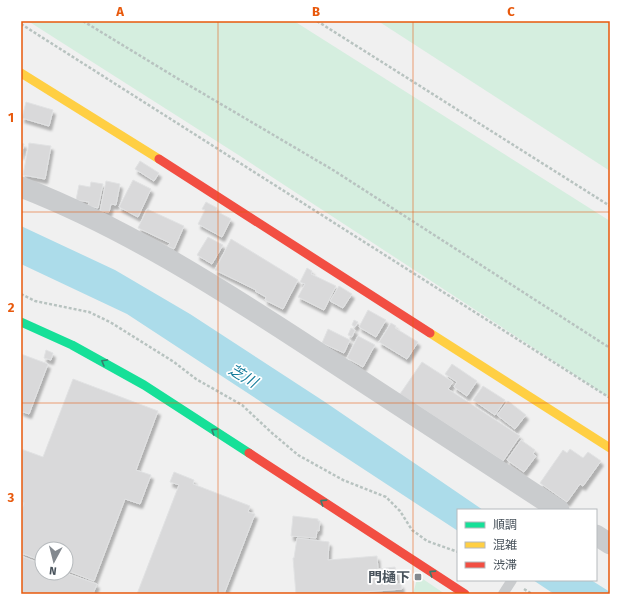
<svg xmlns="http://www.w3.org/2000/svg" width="631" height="615" viewBox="0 0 631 615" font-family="'Fira Sans','Noto Sans JP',sans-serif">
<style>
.green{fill:#d5eedf}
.water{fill:#acdcea}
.building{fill:#d9d9da;stroke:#e1e2e3;filter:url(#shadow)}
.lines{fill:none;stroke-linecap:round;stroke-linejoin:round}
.path{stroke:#b8c3c0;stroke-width:2.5;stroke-dasharray:3 2;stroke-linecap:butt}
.lane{stroke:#caccce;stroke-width:10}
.street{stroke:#caccce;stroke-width:21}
.fast{stroke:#16e098;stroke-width:9}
.slow{stroke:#ffcf43;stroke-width:9}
.jam{stroke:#f24e42;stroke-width:9}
.oneway{stroke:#397d6d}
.grid{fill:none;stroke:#e8590c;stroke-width:1;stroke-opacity:0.55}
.poi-dot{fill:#83898f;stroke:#fff;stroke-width:1.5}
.labels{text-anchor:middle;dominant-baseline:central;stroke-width:3.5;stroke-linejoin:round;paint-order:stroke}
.poi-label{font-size:14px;font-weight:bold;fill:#48525b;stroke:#fff;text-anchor:end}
.water-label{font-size:15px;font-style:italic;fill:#147c9b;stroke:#fff}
.neatline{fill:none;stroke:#e8590c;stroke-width:1.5}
.grid-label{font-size:13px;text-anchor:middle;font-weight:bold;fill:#e8590c}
</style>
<defs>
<filter id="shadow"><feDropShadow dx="2.5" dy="4.5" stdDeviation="1" flood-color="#0004"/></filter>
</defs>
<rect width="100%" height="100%" fill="#f0f0f0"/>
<g class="green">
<path d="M28,21H294L610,221V398L240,156Z"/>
<path d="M378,21H610V171Z"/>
<path d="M420,577L445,594H413L417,579Z"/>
</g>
<g class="water">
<path d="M21,226L115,270L190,314L325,402L483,510H458V531L127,314L21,264Z"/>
<path d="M533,580H591L610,592V594H554Z"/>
</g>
<g class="building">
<path d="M26,102L53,110L49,126L22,118Z"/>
<path d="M21,143L24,144L21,155Z"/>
<path d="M29,143L51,146L45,179L23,175Z"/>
<path d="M140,161L159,173L154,181L135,169Z"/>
<path d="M133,180L151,189L138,217L119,207Z"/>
<path d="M106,181L120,184L116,205L111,204L109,212L100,211Z"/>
<path d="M91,182L103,184L98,208L88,206L89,202L76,200L79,185L90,187Z"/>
<path d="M206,202L217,208L216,211L231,219L222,237L198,224L205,210L202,209Z"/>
<path d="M147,209L184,226L174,249L168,246L170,243L138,228Z"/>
<path d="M208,237L223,245L212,264L197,255Z"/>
<path d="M231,239L298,280L283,309L265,300L266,297L255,291L256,290L215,270Z"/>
<path d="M307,268L312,271L311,274L336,286L324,310L298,297L305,284L300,282Z"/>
<path d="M339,286L352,294L343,308L330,301Z"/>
<path d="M368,310L386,320L376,337L359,327Z"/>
<path d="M354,320L358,322L355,327L352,325Z"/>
<path d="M391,323L396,326L395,328L418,342L407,359L379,342Z"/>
<path d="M351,328L355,330L352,337L348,335Z"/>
<path d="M328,329L350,340L344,353L322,343Z"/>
<path d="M358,336L375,345L363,367L347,358Z"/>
<path d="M46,350L53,353L51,360L44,358Z"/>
<path d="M21,354L48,364L29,414L21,411Z"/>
<path d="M422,362L453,382L448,389L520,436L503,461L400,394Z"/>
<path d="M452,364L477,381L467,396L454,387L457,382L445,374Z"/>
<path d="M73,379L158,411L136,470L151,475L140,504L125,499L94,581L66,570V549H42V561L21,553V512L24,503L21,502V449L43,457Z"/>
<path d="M483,386L505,400L495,415L473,400Z"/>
<path d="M508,401L526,415L515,429L497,415Z"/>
<path d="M521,440L535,450L533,454L536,456L524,472L507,460Z"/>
<path d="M570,449L583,458L588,452L601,461L583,486L580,484L567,502L540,483L563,450L567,453Z"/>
<path d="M174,472L194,480L193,484L250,506L248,512L255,514L224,594H137L179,485L170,482Z"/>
<path d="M293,516L318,519V521H320L319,531L317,530L316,538L291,536Z"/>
<path d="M297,538L329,542L328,560L377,556L378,569L395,567L397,584H401L402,589L339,594H296L293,558H294Z"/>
<path d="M21,556L42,564V573H66L97,584L93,594H21Z"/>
</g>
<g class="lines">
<g class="path">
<path d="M83,21L180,80L333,170L610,348"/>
<path d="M317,21L610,206"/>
<path d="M21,24L610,398"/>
<path d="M21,294L35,301L89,312L110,322L174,362L196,379L242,405L272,433L298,455L343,480L386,497L400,511L412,530L427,541L458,552"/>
<path d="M524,589L532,594"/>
</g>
<path class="lane" d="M503,594L512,580"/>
<g class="street">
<path d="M21,187C121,226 213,284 302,342C388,398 473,454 559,510"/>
<path d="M596,535L610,544"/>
</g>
<path class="fast" d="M21,322L72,345L144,385L249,453"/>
<g class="slow">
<path d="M21,73L159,159"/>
<path d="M430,333L610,448"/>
</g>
<g class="jam">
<path d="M159,159L430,333"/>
<path d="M249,453L465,594"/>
</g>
</g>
<defs><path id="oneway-chevron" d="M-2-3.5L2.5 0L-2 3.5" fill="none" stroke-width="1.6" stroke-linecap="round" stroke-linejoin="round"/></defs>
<g class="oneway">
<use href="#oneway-chevron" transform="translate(104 362) rotate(-150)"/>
<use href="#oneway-chevron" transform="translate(214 431) rotate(-147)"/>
<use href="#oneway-chevron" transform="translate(323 502) rotate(-147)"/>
<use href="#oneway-chevron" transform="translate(432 573) rotate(-147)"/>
</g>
<path class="grid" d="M218,21V594M413,21V594M21,212H610M21,403H610"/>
<rect class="poi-dot" x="414" y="573" width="8" height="8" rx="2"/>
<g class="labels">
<g class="poi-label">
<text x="410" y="577">門樋下</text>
</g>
<g class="water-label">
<text transform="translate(243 376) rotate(31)">芝川</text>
</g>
</g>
<rect width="631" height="615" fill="none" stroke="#ffffff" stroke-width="44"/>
<rect x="457" y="509" width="140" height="72" fill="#ffffff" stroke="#b6babd"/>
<rect x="465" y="522" width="20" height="6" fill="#16e098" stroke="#b6babd"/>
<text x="493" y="529" font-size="12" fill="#48525b">順調</text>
<rect x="465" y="542" width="20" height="6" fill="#ffcf43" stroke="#b6babd"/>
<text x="493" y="549" font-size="12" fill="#48525b">混雑</text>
<rect x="465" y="562" width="20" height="6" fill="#f24e42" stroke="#b6babd"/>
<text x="493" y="569" font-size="12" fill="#48525b">渋滞</text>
<g transform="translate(54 561) rotate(187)"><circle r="19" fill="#ffffff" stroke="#b6babd"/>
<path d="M0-3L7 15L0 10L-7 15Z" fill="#83898f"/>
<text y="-6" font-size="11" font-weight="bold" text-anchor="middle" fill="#48525b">N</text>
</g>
<rect x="22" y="22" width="587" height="571" class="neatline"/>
<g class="grid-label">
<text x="120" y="16">A</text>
<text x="316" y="16">B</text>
<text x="511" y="16">C</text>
<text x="11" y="122">1</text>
<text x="11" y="312">2</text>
<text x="11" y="502">3</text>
</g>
</svg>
